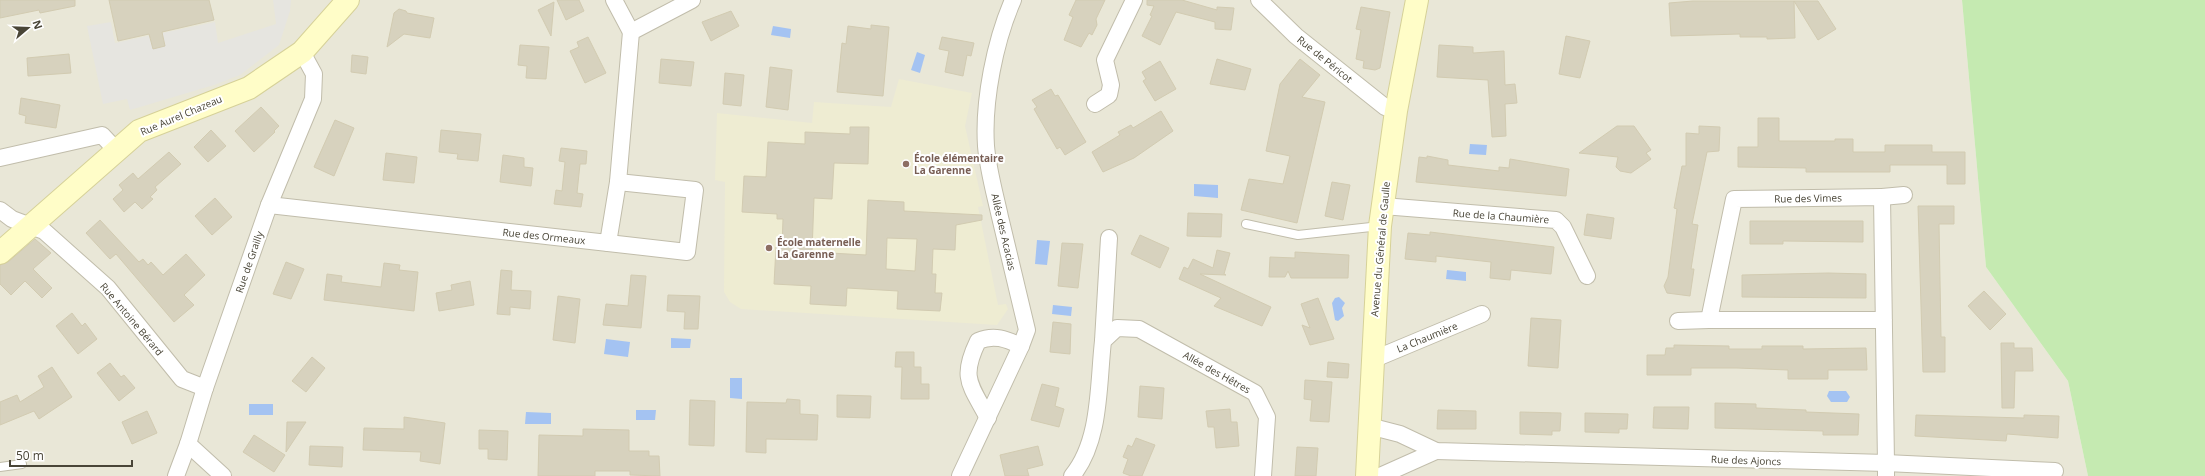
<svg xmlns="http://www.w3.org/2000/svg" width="2205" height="476" viewBox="0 0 2205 476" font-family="'Open Sans',sans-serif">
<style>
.residential{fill:#e9e7d7}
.education{fill:#eeecd2}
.green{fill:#c5eab1}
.parking{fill:#e6e5e0}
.water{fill:#a4c3f2}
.building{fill:#d7d2be;stroke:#d2cbb1;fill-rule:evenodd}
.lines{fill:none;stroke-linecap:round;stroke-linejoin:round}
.lane-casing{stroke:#c1bdab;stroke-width:10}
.street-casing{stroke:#c1bdab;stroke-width:18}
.secondary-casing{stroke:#d6d198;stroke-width:24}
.lane{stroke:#fff;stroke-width:8}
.street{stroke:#fff;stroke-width:16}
.secondary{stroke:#fffdc8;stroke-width:22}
.education-dot{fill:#8d6e63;stroke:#fff;stroke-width:1.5}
.labels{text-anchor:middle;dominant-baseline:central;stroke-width:4;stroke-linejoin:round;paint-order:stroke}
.street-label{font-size:10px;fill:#494537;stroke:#fff}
.education-label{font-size:10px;font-weight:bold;fill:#785e54;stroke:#fff;text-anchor:start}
</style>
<rect width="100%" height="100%" fill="#f5f3e9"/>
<path class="residential" d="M0,0H1962L1986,267L2068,381L2088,476H0Z"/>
<path class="education" d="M899,79L972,93L965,126L983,206L978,207L998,305L1006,304L1008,309L997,325L741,309L730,302L724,292L725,182L715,180L717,113L812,123L814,102L891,107Z"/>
<path class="green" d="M1962,0H2205V476H2088L2068,381L1986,267Z"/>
<path class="parking" d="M273,0H291L290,11L279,45L240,75L214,85L130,110L127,99L103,104L87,26L111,22L115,43L215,22L218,43L276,24Z"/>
<g class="water">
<path d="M773,26L791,29L790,38L771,35Z"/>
<path d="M917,52L925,55L920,73L911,70Z"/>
<path d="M1470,144L1487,145L1486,155L1469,154Z"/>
<path d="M1194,184L1218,185V198L1194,196Z"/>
<path d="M1037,240L1050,241L1047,265L1035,264Z"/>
<path d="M1447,270L1466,272V281L1446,279Z"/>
<path d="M1339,297L1345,303L1342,308L1344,316L1338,321L1335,320L1332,303L1335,298Z"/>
<path d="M1053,305L1072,307L1071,316L1052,314Z"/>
<path d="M671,338L691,339L690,348H671Z"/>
<path d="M606,339L630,342L628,357L604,354Z"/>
<path d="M730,378H742V399L730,398Z"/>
<path d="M1829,391H1846L1850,397L1847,402H1831L1827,396Z"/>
<rect x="249" y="404" width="24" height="11"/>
<path d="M636,410H656L655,420H636Z"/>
<path d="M526,412L551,413V424H525Z"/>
</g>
<g class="building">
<path d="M0,0H75V6L40,13L39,10L0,18Z"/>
<path d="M109,0H209L214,20L162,32L165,46L153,49L149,34L118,41Z"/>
<path d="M557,0H579L584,11L566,20Z"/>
<path d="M1076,0H1105L1096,19L1097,25L1092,35L1089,33L1081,47L1064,40L1073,17L1069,15Z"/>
<path d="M1147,0H1182L1217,10V7L1234,8L1231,30L1215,29V22L1176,12L1160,45L1142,36L1152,16L1150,15L1154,6L1147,5Z"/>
<path d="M1794,1L1795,38L1767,39V37H1740V34L1671,36L1669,3L1693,1H1818L1836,29L1818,40Z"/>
<path d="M554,2L551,36L538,10Z"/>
<path d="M1361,7L1390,12L1380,68L1375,70L1363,68L1364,61L1356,59L1361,30L1356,29Z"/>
<path d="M399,9L406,11L407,13L434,18L430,38L404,34L387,47L394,13Z"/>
<path d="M731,11L739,26L711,41L702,22Z"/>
<path d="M871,25L889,27L883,96L837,92L842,43L846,44L848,26L871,29Z"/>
<path d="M1566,36L1590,41L1580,78L1559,74Z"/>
<path d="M588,37L606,73L585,83L570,51L579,47L577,42Z"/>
<path d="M942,37L974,43L971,56L967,55L963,76L945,72L949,51L939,49Z"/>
<path d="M520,45L549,47L546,79L526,78L527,66L518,65Z"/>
<path d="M1439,45L1473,47V53L1504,51L1505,85L1515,84L1517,103L1505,104L1506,136L1492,137L1488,80L1437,77Z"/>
<path d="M69,54L71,73L28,76L27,58Z"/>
<path d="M352,55L368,57L366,74L351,72Z"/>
<path d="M661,59L694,62L691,86L659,83Z"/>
<path d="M1217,59L1251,69L1245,90L1210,84Z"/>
<path d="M1300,59L1320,75L1302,97L1325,102L1297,223L1241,210L1249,179L1283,184L1290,156L1266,151L1280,84Z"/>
<path d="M1160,61L1176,89L1155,101L1143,81L1146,79L1142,72Z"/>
<path d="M770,67L792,70L788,110L766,107Z"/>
<path d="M725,73L744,75L741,106L723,104Z"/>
<path d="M1051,89L1055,96L1058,95L1086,142L1065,155L1060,147L1057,149L1034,109L1037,107L1032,100Z"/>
<path d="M21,98L60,105L56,128L25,123L26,116L19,114Z"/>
<path d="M261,107L279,126L274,131L275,132L254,152L235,131Z"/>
<path d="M1161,111L1173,131L1134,158L1103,172L1092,152L1120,135L1118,132L1131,125L1133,128Z"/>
<path d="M1758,118H1779V141H1835V139H1853V152H1885V145H1932V152H1965V184H1947V165H1890V172H1806V168L1738,167V147H1758Z"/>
<path d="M335,120L354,128L334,176L314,167Z"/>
<path d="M1617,126H1634L1651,150L1646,153L1651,159L1631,173L1620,171L1616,167L1618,157L1579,153Z"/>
<path d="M1699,126L1720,127L1719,151L1707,152L1692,224L1698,225L1691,269H1694L1690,296L1667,293L1664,286L1668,277L1677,209L1674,208L1682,166H1686V133L1699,134Z"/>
<path d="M850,127H869L868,164L834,163L832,199L814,198L812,252L866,255L868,200L904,202V211L982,215V220L956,225L955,250L933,249L932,274H936L935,293H942L940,311L897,309L898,291L847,288L846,306L810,304L811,286L774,284L776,247H782L783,219H777V214L742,212L744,176L766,177L768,142L805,144V132L850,134ZM887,238L917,239L915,271L886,269Z"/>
<path d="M211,130L226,146L208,162L194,147Z"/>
<path d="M441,130L481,134L478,161L457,159L458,154L439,152Z"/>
<path d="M561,148L587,151L586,164H580L577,193L583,194L581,207L554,204L556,190L562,191L565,162L559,161Z"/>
<path d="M169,152L181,164L155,187L157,190L150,197L153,199L142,209L135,202L124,212L113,199L123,190L119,185L133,173L138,179Z"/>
<path d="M386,153L417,157L414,183L383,180Z"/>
<path d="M503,155L524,158V167L533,168L531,186L500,182Z"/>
<path d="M1427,156L1448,160V165L1499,171V167L1509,168L1510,159L1569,169L1566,196L1416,182L1419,157L1427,158Z"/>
<path d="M1332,182L1350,185L1343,220L1325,216Z"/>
<path d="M215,198L232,217L212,235L195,216Z"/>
<path d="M1918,206H1954V224H1939L1941,337H1945V372H1923Z"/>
<path d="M1188,213L1222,214L1221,237L1187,236Z"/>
<path d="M1587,214L1614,218L1611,239L1584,235Z"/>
<path d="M100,220L139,262L143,259L148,265L151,262L163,275L186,254L205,275L184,295L194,305L174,322L116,254L110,259L86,233Z"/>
<path d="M1750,221H1863V242L1783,241V244H1750Z"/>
<path d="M1430,232L1554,247L1551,274L1511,270L1510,280L1490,278L1491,262L1436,256V262L1405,259L1408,233L1430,235Z"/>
<path d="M1140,235L1169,248L1160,268L1131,254Z"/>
<path d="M35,239L51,253L33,269L52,288L42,298L25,281L11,295L0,284V265L8,262Z"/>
<path d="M1062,243L1083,244L1078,288L1058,286Z"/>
<path d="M1217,250L1230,253L1224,274L1226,275L1200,274L1271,307L1262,326L1214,306L1221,298L1179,279L1184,267L1188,269L1193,259L1213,268Z"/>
<path d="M1295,252L1349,255L1348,278H1291L1288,271L1285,277H1269L1270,257L1295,258Z"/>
<path d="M286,262L304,269L291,299L273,294Z"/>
<path d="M384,263L400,265L399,270L418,272L414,311L324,300L327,274L342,276L341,282L381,287Z"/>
<path d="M501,270L512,271L511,290L531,291L530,309L510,307V315L497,314Z"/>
<path d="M1828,273L1866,274V298L1742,297V275Z"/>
<path d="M631,275L646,276L641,328L603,325L606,304L628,306Z"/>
<path d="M470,281L474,305L439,311L436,293L452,290L451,285Z"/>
<path d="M1984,291L2006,314L1990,330L1968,306Z"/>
<path d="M668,295L700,296L698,329H684L685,312L667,311Z"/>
<path d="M558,296L580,299L575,343L553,340Z"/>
<path d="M1318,298L1334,339L1310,345L1302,325L1310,328L1301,304Z"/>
<path d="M72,313L82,326L85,323L97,339L78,354L56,326Z"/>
<path d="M1531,318L1561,320L1558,368L1528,366Z"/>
<path d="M1053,322L1071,324L1070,354L1050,352Z"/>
<path d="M2001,343H2014V348H2032L2033,371H2015L2014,408H2002Z"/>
<path d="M1674,345L1729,346V349H1762V346H1803V349L1866,348L1867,370H1828V379H1788V370L1737,368H1691V375H1647V355H1665L1666,348H1674Z"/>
<path d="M896,352H914V367H921V384H929V399H901L902,367H895Z"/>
<path d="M312,357L325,368L306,392L292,381Z"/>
<path d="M1328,362L1349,364L1348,378L1327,377Z"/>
<path d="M110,363L121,377L124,375L135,388L119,401L97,373Z"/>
<path d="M52,367L72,397L39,419L34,411L0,425V402L17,395L20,402L44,387L38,376Z"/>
<path d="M1305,380L1332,382L1329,422L1310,421L1312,400L1304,399Z"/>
<path d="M1042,384L1059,388L1055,406L1064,409L1059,427L1031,420Z"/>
<path d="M1140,386L1164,388L1162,419L1138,417Z"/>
<path d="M837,395L871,396L870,418L837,417Z"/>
<path d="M787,399L800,400V414L818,415L817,440L766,439V453L746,452L747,402L786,403Z"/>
<path d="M690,400L715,401L714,446L689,445Z"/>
<path d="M1715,403L1756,404V408L1806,410V412L1859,414L1858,435H1823V431L1715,428Z"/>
<path d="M1654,407H1689L1688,429L1653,428Z"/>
<path d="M1230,409L1231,422H1237L1239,446L1216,448L1214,427H1208L1206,411Z"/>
<path d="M1438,410L1476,411V429H1437Z"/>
<path d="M147,411L157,433L132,444L122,422Z"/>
<path d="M1520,412L1561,413L1560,431H1552V435L1520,434Z"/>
<path d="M1585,413L1628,414L1627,429H1619V433L1585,432Z"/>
<path d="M1916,415L2024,418V415L2059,416L2058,438L2007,434L2006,441L1915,436Z"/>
<path d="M404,417L445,423L440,464L420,461L421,452L363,450L364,428L404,429Z"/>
<path d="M287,422H306L286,452Z"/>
<path d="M583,429L629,430V451H649V456H659L660,476L630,475V471H595V476H538L539,435L583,436Z"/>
<path d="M479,430L508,431L507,460L488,459V449H479Z"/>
<path d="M254,435L285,455L274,472L243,452Z"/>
<path d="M1136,438L1155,445L1142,476H1131L1123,473L1128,459L1123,457L1128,445L1132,447Z"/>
<path d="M310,446L343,447L342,467L309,465Z"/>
<path d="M1038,446L1043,465L1027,469L1029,476H1005L1000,455Z"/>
<path d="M1297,447L1318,448L1316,476H1295Z"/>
</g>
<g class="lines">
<g class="lane-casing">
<g id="lane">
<path d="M1246,224L1298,235L1380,226"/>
<path d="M0,467L22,464"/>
</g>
</g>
<g class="street-casing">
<g id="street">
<path d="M614,0L631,32"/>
<path d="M1259,0L1296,36L1385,107L1396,111"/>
<path d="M1095,104L1109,95L1111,85L1105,60L1134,0"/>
<path d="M0,158L102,135L116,150"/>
<path d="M1882,197L1904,195"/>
<path d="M269,205L608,243L618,182L631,32L692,0"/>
<path d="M1383,206L1556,220L1563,227L1587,276"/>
<path d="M0,210L12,219L44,231L108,288L182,379L205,388"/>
<path d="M608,243L687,252L695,190L618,182"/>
<path d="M1884,320H1709L1734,199L1882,197L1886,463V476"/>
<path d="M1678,321L1709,320"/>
<path d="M1103,341L1109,238"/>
<path d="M1372,360L1482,314"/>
<path d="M988,418C970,384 960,378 978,341C994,334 1006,339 1021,346"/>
<path d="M1369,426L1400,434L1436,451L1886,463L2055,471"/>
<path d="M188,444L223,476"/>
<path d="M176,476L188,444L205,388L269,205L313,99L314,74L302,52"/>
<path d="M960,476L1021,346L1027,330C1018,293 1009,255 1000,217C995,194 988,170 986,146C983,101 995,41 1013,0"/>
<path d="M1072,476C1101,441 1098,385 1103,341L1117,328L1139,329L1255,393L1267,417L1263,476"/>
<path d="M1380,476L1436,451"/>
</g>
</g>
<g class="secondary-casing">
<g id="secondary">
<path d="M0,253L139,131L249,88L302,52L348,0"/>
<path d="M1367,476L1380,226L1396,111L1417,0"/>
</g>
</g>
<use href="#lane" class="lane"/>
<use href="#street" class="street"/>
<use href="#secondary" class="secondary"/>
</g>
<g class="education-dot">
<circle cx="906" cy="164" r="4"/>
<circle cx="769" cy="248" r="4"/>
</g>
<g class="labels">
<g class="street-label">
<text transform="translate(1325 59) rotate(39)">Rue de Péricot</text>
<text transform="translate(181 115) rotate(-23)">Rue Aurel Chazeau</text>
<text transform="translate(1808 198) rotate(-1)">Rue des Vimes</text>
<text transform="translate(1501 216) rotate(4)">Rue de la Chaumière</text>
<text transform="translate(1004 232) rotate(77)">Allée des Acacias</text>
<text transform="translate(544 236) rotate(6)">Rue des Ormeaux</text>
<text transform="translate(1380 249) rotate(-85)">Avenue du Général de Gaulle</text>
<text transform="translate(249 262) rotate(-71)">Rue de Grailly</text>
<text transform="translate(132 319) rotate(50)">Rue Antoine Bérard</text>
<text transform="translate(1427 337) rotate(-22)">La Chaumière</text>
<text transform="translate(1217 372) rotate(29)">Allée des Hêtres</text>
<text transform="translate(1746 460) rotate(2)">Rue des Ajoncs</text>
</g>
<g class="education-label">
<text x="914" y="158">École élémentaire<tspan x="914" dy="12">La Garenne</tspan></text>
<text x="777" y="242">École maternelle<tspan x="777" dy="12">La Garenne</tspan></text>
</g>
</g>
<g transform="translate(28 28) rotate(71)" stroke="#ffffff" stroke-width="3" paint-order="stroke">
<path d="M0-3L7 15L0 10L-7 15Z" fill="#494537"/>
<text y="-6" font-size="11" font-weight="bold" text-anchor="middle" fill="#494537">N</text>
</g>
<path d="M10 460v6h122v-6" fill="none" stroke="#494537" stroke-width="2"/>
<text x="16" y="460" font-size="12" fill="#494537" stroke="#ffffff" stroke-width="3" paint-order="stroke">50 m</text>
</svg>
